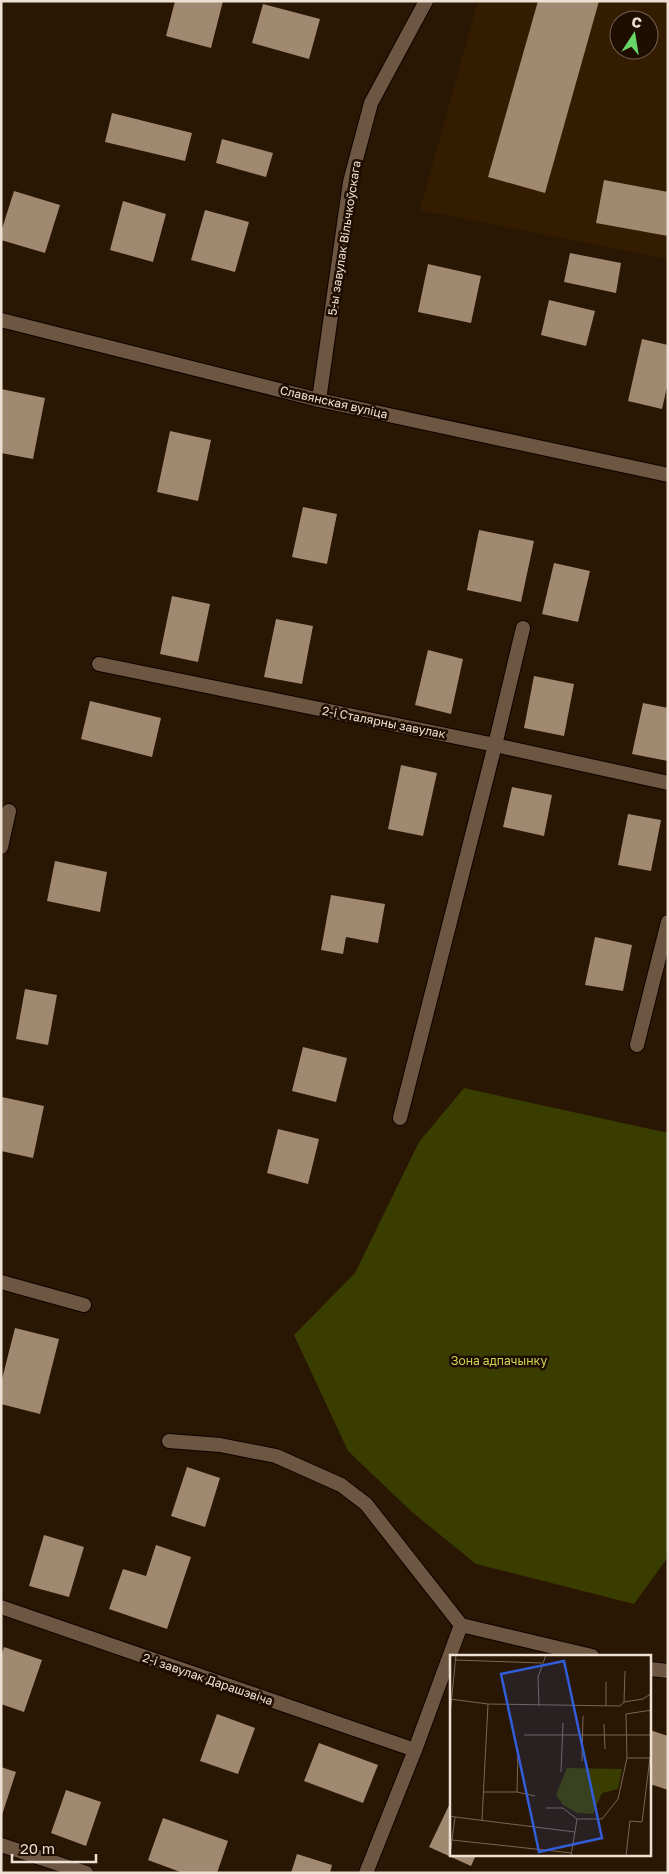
<svg xmlns="http://www.w3.org/2000/svg" width="669" height="1874" viewBox="0 0 669 1874" font-family="'Golos Text',sans-serif">
<style>
.built{fill:#341c01;fill-rule:evenodd}
.green{fill:#3a3d00}
.building{fill:#a18871}
.lines{fill:none;stroke-linecap:round;stroke-linejoin:round}
.service-casing{stroke:#110200;stroke-width:16}
.minor-casing{stroke:#110200;stroke-width:16}
.service{stroke:#6e5742;stroke-width:14}
.minor{stroke:#6e5742;stroke-width:14}
.labels{text-anchor:middle;dominant-baseline:central;stroke-width:5;stroke-linejoin:round;paint-order:stroke}
.street-label{font-size:12px;fill:#eee1d4;stroke:#1f0d00}
.park-label{font-size:12px;fill:#cbd54e;stroke:#1f0d00}
.inset-road{fill:none;stroke:#786757;stroke-width:1}
.view{fill:#325dd8;fill-opacity:0.15;stroke:#325dd8;stroke-width:2.5}
.inset-edge{fill:none;stroke:#eee1d4;stroke-width:2.5}
</style>
<rect width="100%" height="100%" fill="#291603"/>
<path class="built" d="M478,1H668V259L420,210ZM619,20H649V50H619Z"/>
<path class="green" d="M464,1088L668,1133V1557L634,1604L476,1564L412,1512L348,1451L294,1335L355,1273L419,1142Z"/>
<g class="building">
<path d="M175,1H223L211,48L166,36Z"/>
<path d="M538,1H599L545,193L488,177Z"/>
<path d="M263,4L320,19L309,59L252,43Z"/>
<path d="M112,113L192,133L185,161L105,142Z"/>
<path d="M222,139L273,153L266,177L216,163Z"/>
<path d="M604,180L668,192V236L596,223Z"/>
<path d="M14,191L60,205L45,253L1,240V232Z"/>
<path d="M123,201L166,214L153,262L110,250Z"/>
<path d="M205,210L249,222L235,272L191,260Z"/>
<path d="M570,253L621,263L616,293L564,282Z"/>
<path d="M428,264L481,276L471,323L418,312Z"/>
<path d="M549,300L595,311L586,346L541,335Z"/>
<path d="M642,339L668,345V383L662,409L628,401Z"/>
<path d="M1,389L45,398L33,459L1,453Z"/>
<path d="M170,431L211,440L198,501L157,492Z"/>
<path d="M303,507L337,514L327,564L292,557Z"/>
<path d="M479,530L534,541L521,602L467,590Z"/>
<path d="M554,563L590,571L578,622L542,614Z"/>
<path d="M172,596L210,604L198,662L160,654Z"/>
<path d="M276,619L313,626L302,684L264,677Z"/>
<path d="M428,650L463,659L451,714L415,705Z"/>
<path d="M534,676L574,684L564,736L524,728Z"/>
<path d="M90,701L161,718L152,757L81,739Z"/>
<path d="M643,703L668,708V761L632,754Z"/>
<path d="M401,765L437,773L423,836L388,829Z"/>
<path d="M512,787L552,795L544,836L503,827Z"/>
<path d="M628,814L661,820L651,871L618,865Z"/>
<path d="M55,861L107,872L100,912L47,901Z"/>
<path d="M331,895L385,904L378,943L346,937L343,954L321,950Z"/>
<path d="M595,937L632,945L623,991L585,985Z"/>
<path d="M25,989L57,995L48,1045L16,1039Z"/>
<path d="M303,1047L347,1058L336,1102L292,1091Z"/>
<path d="M2,1097L44,1106L33,1158L1,1151Z"/>
<path d="M278,1129L319,1139L308,1184L267,1173Z"/>
<path d="M15,1328L59,1339L40,1414L1,1404V1383Z"/>
<path d="M187,1467L220,1478L205,1527L171,1516Z"/>
<path d="M44,1535L84,1547L69,1597L29,1586Z"/>
<path d="M156,1545L191,1557L167,1629L109,1609L123,1569L146,1576Z"/>
<path d="M4,1647L42,1660L24,1712L1,1704V1656Z"/>
<path d="M217,1714L255,1728L238,1774L200,1761Z"/>
<path d="M650,1730L668,1736V1790L650,1784Z"/>
<path d="M319,1743L378,1765L363,1803L304,1781Z"/>
<path d="M1,1767L16,1772L2,1815H1Z"/>
<path d="M66,1790L101,1802L86,1846L51,1833Z"/>
<path d="M452,1799V1855H476L471,1866L429,1847Z"/>
<path d="M163,1818L228,1841L217,1873H183L148,1860Z"/>
<path d="M297,1854L332,1865L330,1873H291Z"/>
</g>
<g class="lines">
<g class="service-casing">
<g id="service">
<path d="M1,847L9,811"/>
<path d="M637,1045L668,922"/>
<path d="M400,1118L495,745L523,628"/>
<path d="M1,1282L84,1305"/>
<path d="M169,1441L220,1445L276,1456L341,1485L366,1504L461,1625"/>
</g>
</g>
<g class="minor-casing">
<g id="minor">
<path d="M1,320L319,400L668,475"/>
<path d="M319,400L350,182L371,103L426,1"/>
<path d="M99,664L495,745L668,783"/>
<path d="M1,1607L415,1750"/>
<path d="M650,1669L668,1671"/>
<path d="M1,1845L86,1873"/>
<path d="M366,1873L415,1750L461,1625L592,1656"/>
</g>
</g>
<use href="#service" class="service"/>
<use href="#minor" class="minor"/>
</g>
<g class="labels">
<g class="street-label">
<text transform="translate(344 238) rotate(-81)">5-ы завулак Вільчкоўскага</text>
<text transform="translate(334 402) rotate(13)">Славянская вуліца</text>
<text transform="translate(384 722) rotate(11)">2-і Сталярны завулак</text>
<text transform="translate(208 1679) rotate(19)">2-і завулак Дарашэвіча</text>
</g>
<g class="park-label">
<text x="499" y="1360">Зона адпачынку</text>
</g>
</g>
<g transform="translate(450 1655)">
<rect width="201" height="201" fill="#291603"/>
<path d="M117,113L172,114L168,134L152,138L143,159L127,158L113,150L106,140Z" fill="#3a3d00"/>
<path class="inset-road" d="M5,5L92,8M0,44L38,49L170,51L174,47L175,16M174,47L193,44L202,38M89,51L88,22L96,0M156,51V27M0,60L6,0M154,69L155,94M74,80H202M177,103H202M132,106L133,61M111,117L113,68M34,137H67L68,96M67,137L85,141M96,153H113L127,164M0,161L5,162L0,200M5,162L125,177M32,165L38,49M2,185L122,198M121,201L127,164H152L168,144L177,103L176,59L202,55M176,201L180,166L192,167L200,103"/>
<path class="view" d="M114,6L152,183L89,197L51,19Z"/>
<rect width="201" height="201" class="inset-edge"/>
</g>
<rect width="669" height="1874" fill="none" stroke="#eee1d4" stroke-width="5"/>
<g transform="translate(634 35) rotate(12)"><circle r="24" fill="#1f0d00" stroke="#726255"/>
<path d="M0-4L9 19L0 12L-9 19Z" fill="#66d466"/>
<text y="-8" font-size="14" font-weight="bold" text-anchor="middle" fill="#eee1d4">С</text>
</g>
<path d="M12 1854v8h84v-8" fill="none" stroke="#eee1d4" stroke-width="2.5"/>
<text x="20" y="1854" font-size="15" fill="#eee1d4" stroke="#1f0d00" stroke-width="4" paint-order="stroke">20 m</text>
</svg>
